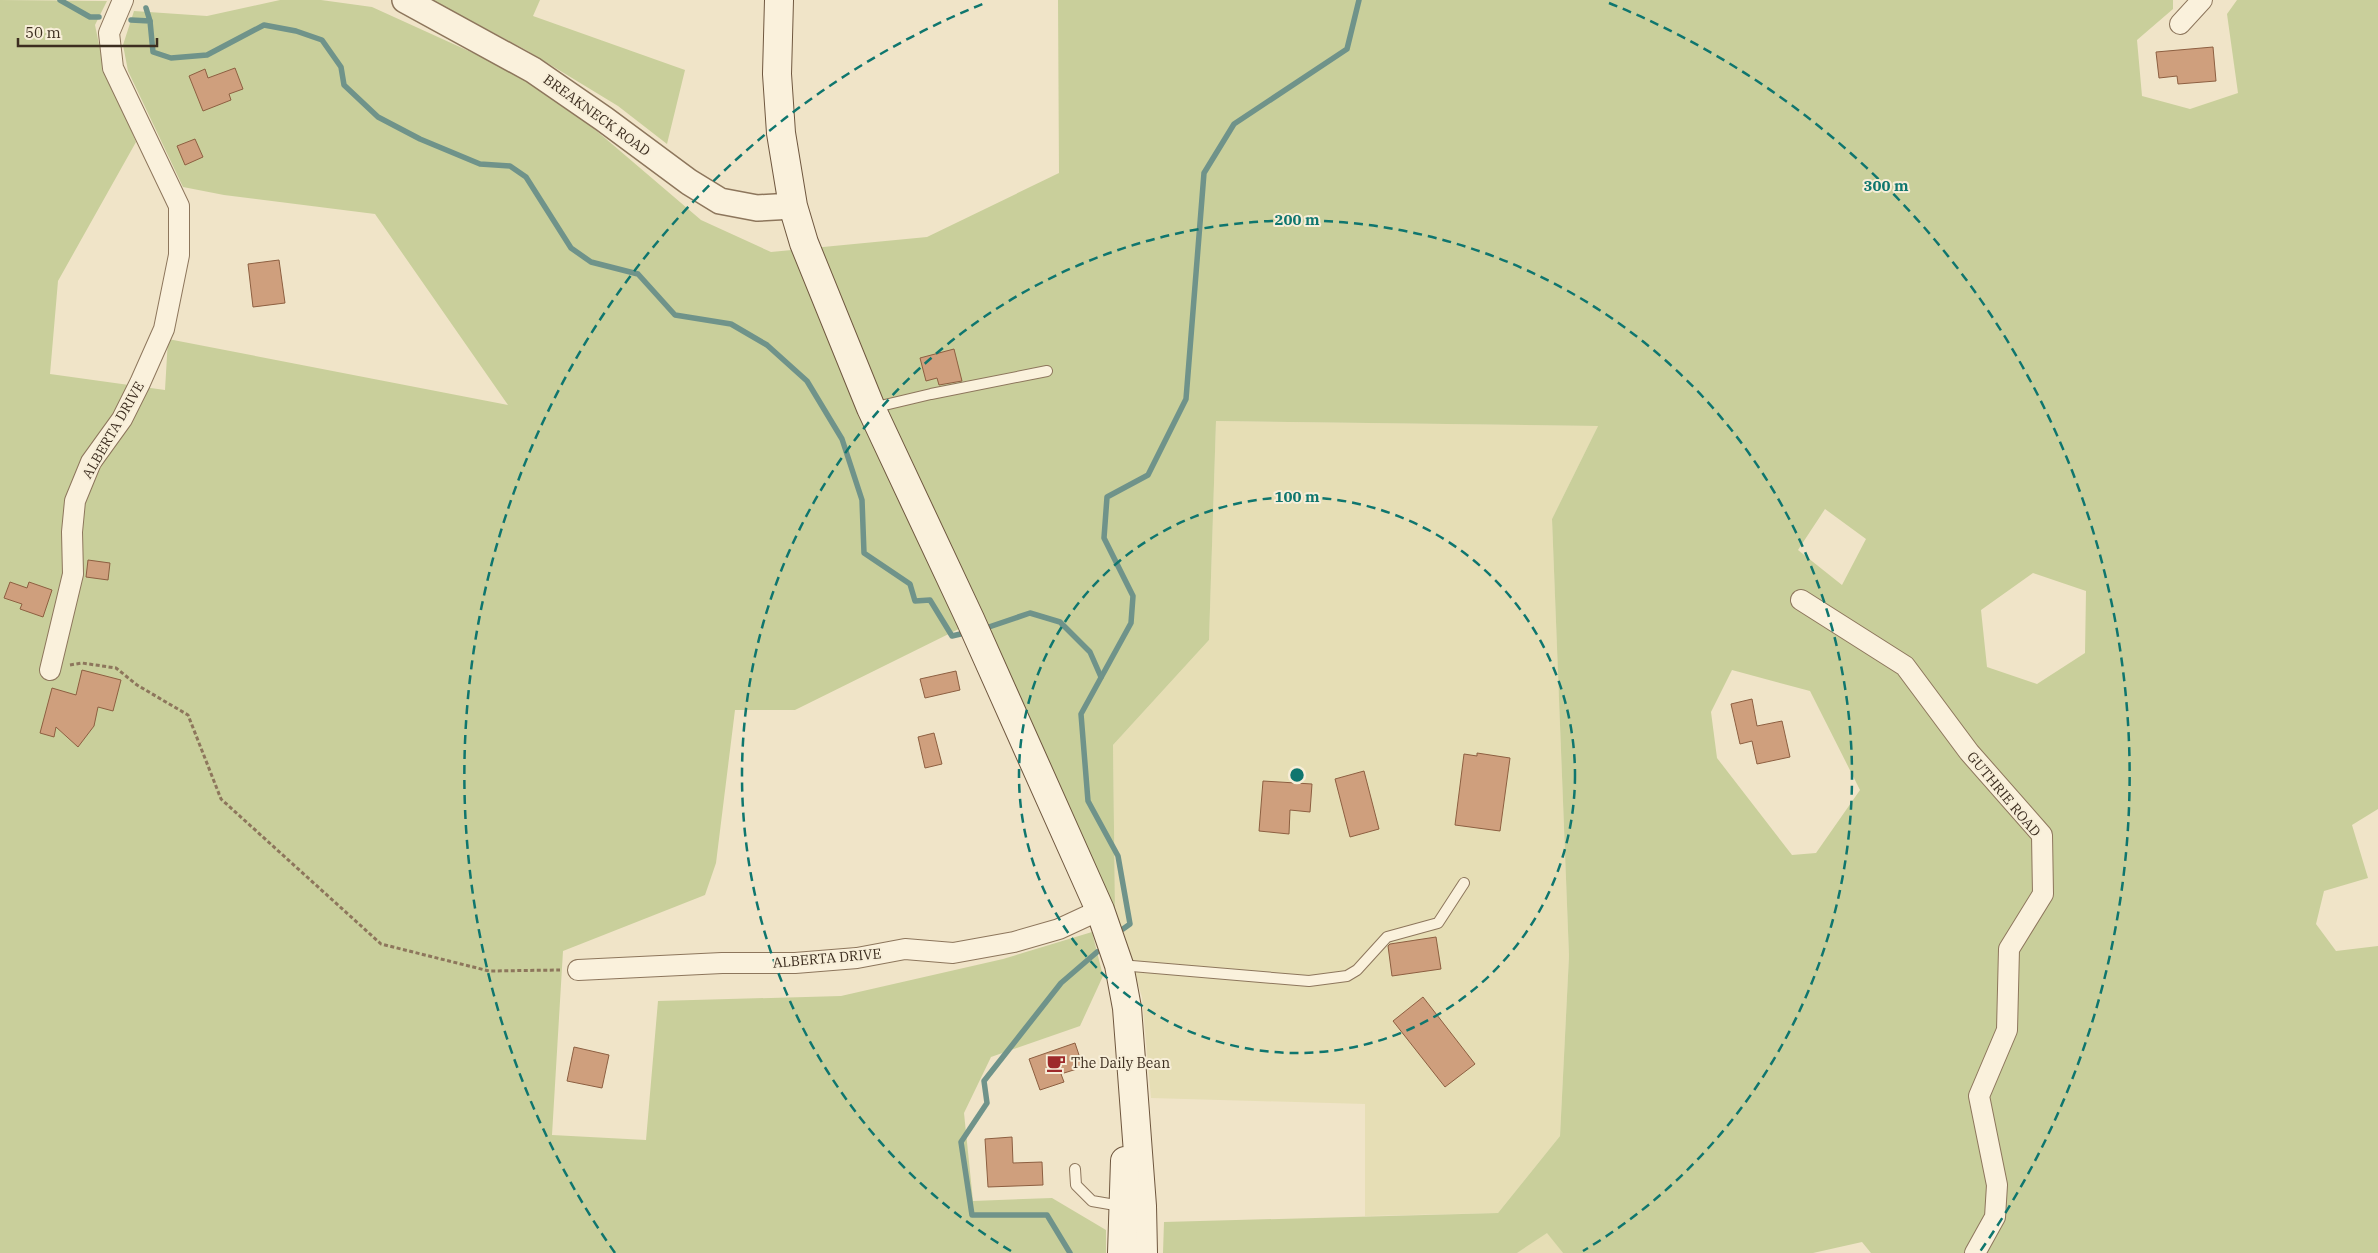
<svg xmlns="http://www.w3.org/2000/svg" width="2378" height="1253" viewBox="0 0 2378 1253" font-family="'IBM Plex Serif',serif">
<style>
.farmland{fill:#e6deb5}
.green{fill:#c9cf9b;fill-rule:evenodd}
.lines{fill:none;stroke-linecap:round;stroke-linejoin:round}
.stream{stroke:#6f938a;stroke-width:5.5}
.building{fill:#cf9f7d;stroke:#8d5f41}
.service-casing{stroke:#8d765c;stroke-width:12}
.minor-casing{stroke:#8d765c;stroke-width:22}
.tertiary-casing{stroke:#8d765c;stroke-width:28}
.secondary-casing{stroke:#6f573f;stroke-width:30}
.path{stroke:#8d765c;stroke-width:3;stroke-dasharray:4 2.5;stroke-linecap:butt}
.service{stroke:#faf1dc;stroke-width:10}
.minor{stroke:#faf1dc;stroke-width:20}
.tertiary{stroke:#faf1dc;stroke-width:25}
.secondary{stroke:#faf1dc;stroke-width:28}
.ring{fill:none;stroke:#0f766e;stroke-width:2.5;stroke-dasharray:9 6}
.labels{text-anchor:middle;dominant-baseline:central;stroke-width:4;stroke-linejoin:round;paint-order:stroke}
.street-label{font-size:14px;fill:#3d2e20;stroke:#f7eed8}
.poi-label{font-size:14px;fill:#3d2e20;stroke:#f7eed8;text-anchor:start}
.centre{fill:#0f766e;stroke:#f7eed8;stroke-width:2.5}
.ring-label{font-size:15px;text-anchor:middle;font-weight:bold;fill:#0f766e;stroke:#f7eed8;stroke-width:4;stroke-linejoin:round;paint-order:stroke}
</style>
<rect width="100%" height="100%" fill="#f0e4c8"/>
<g class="farmland">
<path d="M1216,421L1598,426L1552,519L1569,956L1560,1136L1498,1213L1365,1216V1104L1151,1098L1142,997L1115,911L1113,745L1209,640Z"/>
<path d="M1547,1232L1563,1253H1517Z"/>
</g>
<g class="green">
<path d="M0,0L107,1L95,25L102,59L136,142L58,281L50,374L165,390L168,339L508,405L375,214L224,195L183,187L128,71L123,45L134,11L207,16L280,0H321L372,7L528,78L592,127L701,220L771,252L927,237L1059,173L1058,0H2173V9L2137,40L2142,96L2190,109L2238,93L2227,14L2237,0H2378V809L2352,825L2368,878L2324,891L2316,924L2336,951L2378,946V1253H1871L1862,1242L1813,1253H1563L1547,1233L1517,1253H1163L1164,1222L1498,1213L1560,1136L1569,956L1552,519L1598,426L1216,421L1209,640L1113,745L1115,911L983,617L795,710H735L716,863L705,895L563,951L552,1135L646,1140L658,1001L841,996L1003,959L1092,932L1103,976L1080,1026L991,1057L964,1113L973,1201L1052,1198L1106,1230V1253H0ZM1825,509L1866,539L1842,585L1798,550ZM2033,573L2086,591L2085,653L2037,684L1987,667L1981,610ZM1732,670L1810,691L1860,790L1816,853L1792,855L1717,758L1711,712Z"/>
<path d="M432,0H540L533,16L685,70L667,144L618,106L526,50Z"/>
</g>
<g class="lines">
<g class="stream">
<path d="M60,0L90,17H99"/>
<path d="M146,8L150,21"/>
<path d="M131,20L150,21L153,52L171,58L207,55L264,25L296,31L322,40L341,67L344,85L378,117L420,139L480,164L510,166L526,177L571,248L591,262L638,274L675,315L731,324L767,345L807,381L842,439L862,500L864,553L910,584L915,601L930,600L952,636L969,632"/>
<path d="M983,629L1030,613L1060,622L1090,652L1101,677"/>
<path d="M1123,929L1130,924L1118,856L1088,801L1081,714L1131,623L1133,596L1104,538L1107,497L1148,475L1186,399L1204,173L1234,124L1347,49L1359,0"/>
<path d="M1070,1253L1047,1215H972L961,1142L987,1103L984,1081L1061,983L1097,952"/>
</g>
</g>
<g class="building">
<path d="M2213,47L2216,81L2178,84L2177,76L2159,78L2156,52Z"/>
<path d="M235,68L243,89L229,94L231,100L203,111L189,76L205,69L208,78Z"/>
<path d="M195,139L203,157L185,165L177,146Z"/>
<path d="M279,260L285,303L253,307L248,264Z"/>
<path d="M954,349L962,381L939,385L937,378L926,381L920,358Z"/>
<path d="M88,560L110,563L108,580L86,577Z"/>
<path d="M10,582L27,588L29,582L52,590L43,617L20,609L22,604L4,598Z"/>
<path d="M82,670L121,680L113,711L98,707L94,726L78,747L56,727L54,737L40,733L52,688L76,695Z"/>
<path d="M956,671L960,690L925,698L920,679Z"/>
<path d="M1752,699L1757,726L1782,721L1790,757L1757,764L1752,741L1740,744L1731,704Z"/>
<path d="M934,733L942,764L925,768L918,737Z"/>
<path d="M1477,753L1510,758L1500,831L1455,825L1464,754L1477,756Z"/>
<path d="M1364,771L1379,829L1350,837L1335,779Z"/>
<path d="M1263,781L1312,784L1310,812L1290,810L1289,834L1259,831Z"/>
<path d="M1436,937L1441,969L1392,976L1388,946L1390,944Z"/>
<path d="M1423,997L1475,1064L1445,1087L1393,1021Z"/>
<path d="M1075,1043L1083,1067L1061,1074L1064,1082L1040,1090L1029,1059Z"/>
<path d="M574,1047L609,1055L602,1088L567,1081Z"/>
<path d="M1012,1137L1013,1163L1042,1162L1043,1185L988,1187L985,1139Z"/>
</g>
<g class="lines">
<g class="service-casing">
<g id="service">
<path d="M872,408L931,394L1047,371"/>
<path d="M1120,965L1309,981L1347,976L1357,970L1387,937L1438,923L1464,883"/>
<path d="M1075,1169L1076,1185L1092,1201L1121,1206"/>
</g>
</g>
<g class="minor-casing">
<g id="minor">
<path d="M2180,24L2202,0"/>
<path d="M1801,600L1905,666L1969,752L2042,835L2043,894L2009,949L2007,1030L1979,1096L1997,1185L1995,1217L1975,1253"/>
<path d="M50,670L73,574L72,532L75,501L91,462L122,419L140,383L164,329L179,255V206L113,68L109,33L123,0"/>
<path d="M578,970L722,963H795L857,958L905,949L953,953L1014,942L1059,929L1100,910"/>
</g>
</g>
<g class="tertiary-casing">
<path id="tertiary" d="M405,0L533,70L604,119L689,182L720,201L757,208L793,206"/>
</g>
<g class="secondary-casing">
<g id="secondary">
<path d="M779,0L777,74L781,133L793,206L804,243L871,408L970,619L1100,910L1119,965L1127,1008L1131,1060L1142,1206L1143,1253"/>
<path d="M1122,1253L1125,1161"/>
</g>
</g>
<path class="path" d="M70,665L82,663L116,668L137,685L188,715L221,799L381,944L489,971L560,970"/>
<use href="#service" class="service"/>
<use href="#minor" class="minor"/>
<use href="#tertiary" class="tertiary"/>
<use href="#secondary" class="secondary"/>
</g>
<g class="ring">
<circle cx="1297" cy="775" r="278"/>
<path d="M1011 1251A555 555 0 1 1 1583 1251"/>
<path d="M615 1253A833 833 0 0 1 985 3M1609 3A833 833 0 0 1 1979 1253"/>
</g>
<defs>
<g id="cafe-bare" transform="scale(1.5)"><path d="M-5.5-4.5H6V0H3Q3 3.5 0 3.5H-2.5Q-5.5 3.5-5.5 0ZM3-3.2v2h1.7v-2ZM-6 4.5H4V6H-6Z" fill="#9e2a2b" stroke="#f7eed8" stroke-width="2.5" paint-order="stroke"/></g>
</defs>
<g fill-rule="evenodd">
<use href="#cafe-bare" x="1056" y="1063"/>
</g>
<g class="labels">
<g class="street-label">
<text transform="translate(597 115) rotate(36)">BREAKNECK ROAD</text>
<text transform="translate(113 430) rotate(-60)">ALBERTA DRIVE</text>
<text transform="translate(2004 794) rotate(50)">GUTHRIE ROAD</text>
<text transform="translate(827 958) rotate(-5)">ALBERTA DRIVE</text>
</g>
<g class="poi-label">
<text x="1071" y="1063">The Daily Bean</text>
</g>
</g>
<circle cx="1297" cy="775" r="8" class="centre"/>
<g class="ring-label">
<text x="1886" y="191">300 m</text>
<text x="1297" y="225">200 m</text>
<text x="1297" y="502">100 m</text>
</g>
<path d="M18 38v8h139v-8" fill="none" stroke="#3d2e20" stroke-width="2.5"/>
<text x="25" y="38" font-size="15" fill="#3d2e20" stroke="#f7eed8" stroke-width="4" paint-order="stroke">50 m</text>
</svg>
